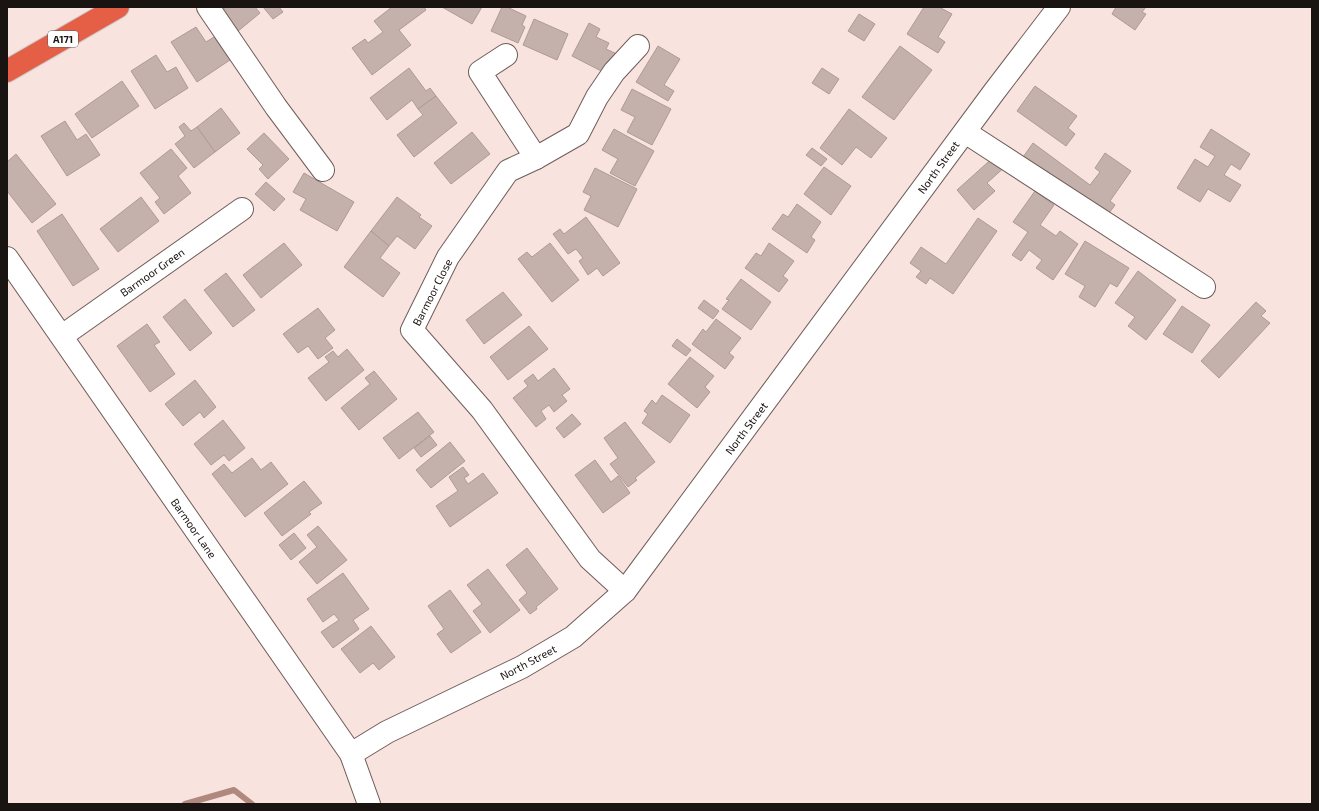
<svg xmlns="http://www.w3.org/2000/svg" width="1319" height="811" viewBox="0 0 1319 811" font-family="'Exo 2',sans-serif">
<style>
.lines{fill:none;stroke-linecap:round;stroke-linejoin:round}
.stream{stroke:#b1887e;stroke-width:6}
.building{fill:#c4b1ac;stroke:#ae9a96}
.minor-casing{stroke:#6f5d59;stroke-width:24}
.highway-casing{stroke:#cccbcb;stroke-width:24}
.minor{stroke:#fff;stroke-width:22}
.highway{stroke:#e55f46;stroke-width:22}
.labels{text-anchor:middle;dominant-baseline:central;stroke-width:3.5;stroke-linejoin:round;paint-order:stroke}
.shield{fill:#fff;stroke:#5e5a58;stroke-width:1}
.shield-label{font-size:10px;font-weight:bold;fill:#191311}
.street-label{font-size:11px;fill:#191311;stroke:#fff}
</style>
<rect width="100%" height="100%" fill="#f8e3df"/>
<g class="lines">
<path class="stream" d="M185,804L234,790L252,804"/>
</g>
<g class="building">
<path d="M226,7H255L260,13L237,32L220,12Z"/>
<path d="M263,7H279L283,12L273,19Z"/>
<path d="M392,7H424L426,10L399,30L411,45L372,75L352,48L365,39L368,43L383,32L374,21Z"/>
<path d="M442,7H482L472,24Z"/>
<path d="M502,7H507L526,16L522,25L525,27L518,43L491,31Z"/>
<path d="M924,7H939L952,14L938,37L945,42L938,53L907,34Z"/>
<path d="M1116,7H1146L1142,12L1146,14L1135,30L1112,14Z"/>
<path d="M859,14L875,24L864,41L848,31Z"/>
<path d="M534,19L568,34L557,60L523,45Z"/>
<path d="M589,23L600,29L596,37L609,43L606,49L617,54L607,74L572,56Z"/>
<path d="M196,27L206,42L214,37L230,60L197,82L171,42Z"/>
<path d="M658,46L680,59L664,85L674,91L668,101L636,82Z"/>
<path d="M900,46L932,70L894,120L862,97Z"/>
<path d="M156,55L167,72L176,67L188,88L155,109L131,71Z"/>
<path d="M409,68L426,91L430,88L436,96L418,109L412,100L387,120L370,98Z"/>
<path d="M822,68L839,79L829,94L812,83Z"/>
<path d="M122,81L139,106L92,138L75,114Z"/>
<path d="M1035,86L1077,116L1068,128L1075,134L1066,146L1017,111Z"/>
<path d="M632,89L671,109L652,145L627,132L635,117L621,110Z"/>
<path d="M436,96L457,123L414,157L397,135L423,115L418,109Z"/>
<path d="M221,108L240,133L215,152L197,127Z"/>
<path d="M849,109L887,138L871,158L856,147L842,165L820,148Z"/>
<path d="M65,121L77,140L86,134L100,155L67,176L41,136Z"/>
<path d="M184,123L191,131L197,127L215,152L194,168L175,144L185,136L179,127Z"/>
<path d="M614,129L654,151L635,186L610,173L618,159L602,150Z"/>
<path d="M1211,129L1250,154L1240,170L1231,164L1224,175L1241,185L1230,202L1208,189L1200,202L1177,188L1195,159L1208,167L1215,156L1200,147Z"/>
<path d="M472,132L490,154L451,184L434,163Z"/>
<path d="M264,133L289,159L268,179L259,169L263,165L247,149Z"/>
<path d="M1033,143L1090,185L1100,172L1095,168L1105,153L1131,171L1110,201L1115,205L1109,213L1021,160Z"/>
<path d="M812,148L827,159L821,166L806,155Z"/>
<path d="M171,149L187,168L178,176L191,193L164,214L155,202L160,198L140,173Z"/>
<path d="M16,154L56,204L32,223L7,191V162Z"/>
<path d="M997,154L1007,165L987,183L995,191L974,210L957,190Z"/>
<path d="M824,167L851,186L831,215L804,194Z"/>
<path d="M595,168L637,189L618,227L584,210L591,196L583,192Z"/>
<path d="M304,173L354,202L337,231L300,210L306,199L293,192Z"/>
<path d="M266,182L285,199L274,211L255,194Z"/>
<path d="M1035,191L1054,205L1040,225L1056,236L1060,231L1078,244L1053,280L1036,268L1042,260L1029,250L1021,261L1012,255L1028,232L1013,222Z"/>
<path d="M141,197L159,221L118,252L100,229Z"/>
<path d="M397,197L421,215L419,217L432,226L415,249L397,236L389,246L371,231Z"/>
<path d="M797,204L821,222L811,237L815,240L807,253L772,229L783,214L788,217Z"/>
<path d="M62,214L99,269L73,286L37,231Z"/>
<path d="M586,217L620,263L603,276L597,268L588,275L579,261L583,258L576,249L568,254L553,234L560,229L564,234Z"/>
<path d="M978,218L997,231L953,294L930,278L926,284L916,277L921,271L910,263L921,247L946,264Z"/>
<path d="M371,231L389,246L380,258L400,273L383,297L344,267Z"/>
<path d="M1085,241L1129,268L1117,287L1110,283L1095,307L1079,297L1085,286L1065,274Z"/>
<path d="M284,243L302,265L261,298L243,275Z"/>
<path d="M550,243L579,280L552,302L518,259L527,252L532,257Z"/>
<path d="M769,243L794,261L783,276L788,280L779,292L745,268L756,253L761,256Z"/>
<path d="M1138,271L1176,300L1146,340L1128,326L1135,317L1115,303Z"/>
<path d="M226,273L255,310L233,327L204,290Z"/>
<path d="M741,279L771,302L751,330L722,309L729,300L726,299Z"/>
<path d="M503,292L522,315L484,344L466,320Z"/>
<path d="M185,299L212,333L190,351L163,317Z"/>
<path d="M704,300L719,311L713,319L698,308Z"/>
<path d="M1256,302L1266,311L1261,316L1270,323L1219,378L1201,361Z"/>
<path d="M1182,306L1210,325L1192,353L1163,334Z"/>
<path d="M318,308L335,330L325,338L333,348L318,359L308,346L298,353L283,334Z"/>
<path d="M716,319L741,338L729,353L734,357L725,369L692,344L703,329L706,332Z"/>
<path d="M147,324L160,342L154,345L175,374L150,392L117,346Z"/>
<path d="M529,326L548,349L508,380L490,357Z"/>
<path d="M677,339L691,350L686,356L672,346Z"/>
<path d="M347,349L364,370L326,401L308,378L329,362L325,357L333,351L338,357Z"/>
<path d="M690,357L714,376L705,387L710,392L697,408L668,384Z"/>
<path d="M554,368L570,389L562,395L567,401L554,412L549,405L541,411L546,419L536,427L513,398L528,386L524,381L533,374L538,381Z"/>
<path d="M374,371L397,399L359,430L341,408L370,384L365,378Z"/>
<path d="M195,380L216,407L204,418L200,412L183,426L165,404Z"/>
<path d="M662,395L690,415L670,443L642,423L648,414L644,411L652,400L656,404Z"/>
<path d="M418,412L434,432L399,459L383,438Z"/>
<path d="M572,414L581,424L564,438L556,428Z"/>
<path d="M223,420L245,448L229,461L224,455L211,465L194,444Z"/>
<path d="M625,422L655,462L635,478L637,480L628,487L610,464L618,458L604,438Z"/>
<path d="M430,436L437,445L421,457L414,448Z"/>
<path d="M450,442L465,461L431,488L416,470Z"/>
<path d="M252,458L261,470L271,462L288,484L245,517L212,474L224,464L232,473Z"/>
<path d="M595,460L611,482L618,476L630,493L603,513L575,475Z"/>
<path d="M463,467L469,475L464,478L468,484L483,473L498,493L450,527L436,506L458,491L449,477Z"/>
<path d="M304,481L322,503L309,512L311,514L282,536L264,513Z"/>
<path d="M318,526L347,560L317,584L299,562L317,547L307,535Z"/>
<path d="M294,533L306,548L291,560L279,545Z"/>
<path d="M527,548L558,589L536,607L537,609L530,614L519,600L527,593L506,565Z"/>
<path d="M488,569L520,610L490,633L473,611L482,604L467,585Z"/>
<path d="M343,573L369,609L353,620L359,629L333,648L321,632L339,620L334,614L323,622L307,599Z"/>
<path d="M450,590L481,632L451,653L437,634L444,629L428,606Z"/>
<path d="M371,626L395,657L379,670L373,663L360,673L341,649Z"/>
</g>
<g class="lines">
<g class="minor-casing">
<g id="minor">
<path d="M208,7L276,107L323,170"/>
<path d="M506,55L480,72L536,158L508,171L448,257L412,330L482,410L590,559L625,591"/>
<path d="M965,132L1204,287"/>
<path d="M536,158L578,134L597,97L614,72L638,46"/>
<path d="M7,258L351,754L369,804"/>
<path d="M62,336L242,209"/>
<path d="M351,754L387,732L522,667L573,637L625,591L994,92L1059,7"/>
</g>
</g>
<g class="highway-casing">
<path id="highway" d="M7,71L118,7"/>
</g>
<use href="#minor" class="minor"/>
<use href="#highway" class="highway"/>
</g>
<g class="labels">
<rect class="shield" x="48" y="31" width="30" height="16" rx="3"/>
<g class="shield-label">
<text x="63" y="39">A171</text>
</g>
<g class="street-label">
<text transform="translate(938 167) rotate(-54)">North Street</text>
<text transform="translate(152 272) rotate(-35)">Barmoor Green</text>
<text transform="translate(432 292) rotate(-63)">Barmoor Close</text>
<text transform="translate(746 428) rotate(-53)">North Street</text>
<text transform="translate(194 528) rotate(55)">Barmoor Lane</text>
<text transform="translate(528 662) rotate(-28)">North Street</text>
</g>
</g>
<rect width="1319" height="811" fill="none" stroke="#191311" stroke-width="16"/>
</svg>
